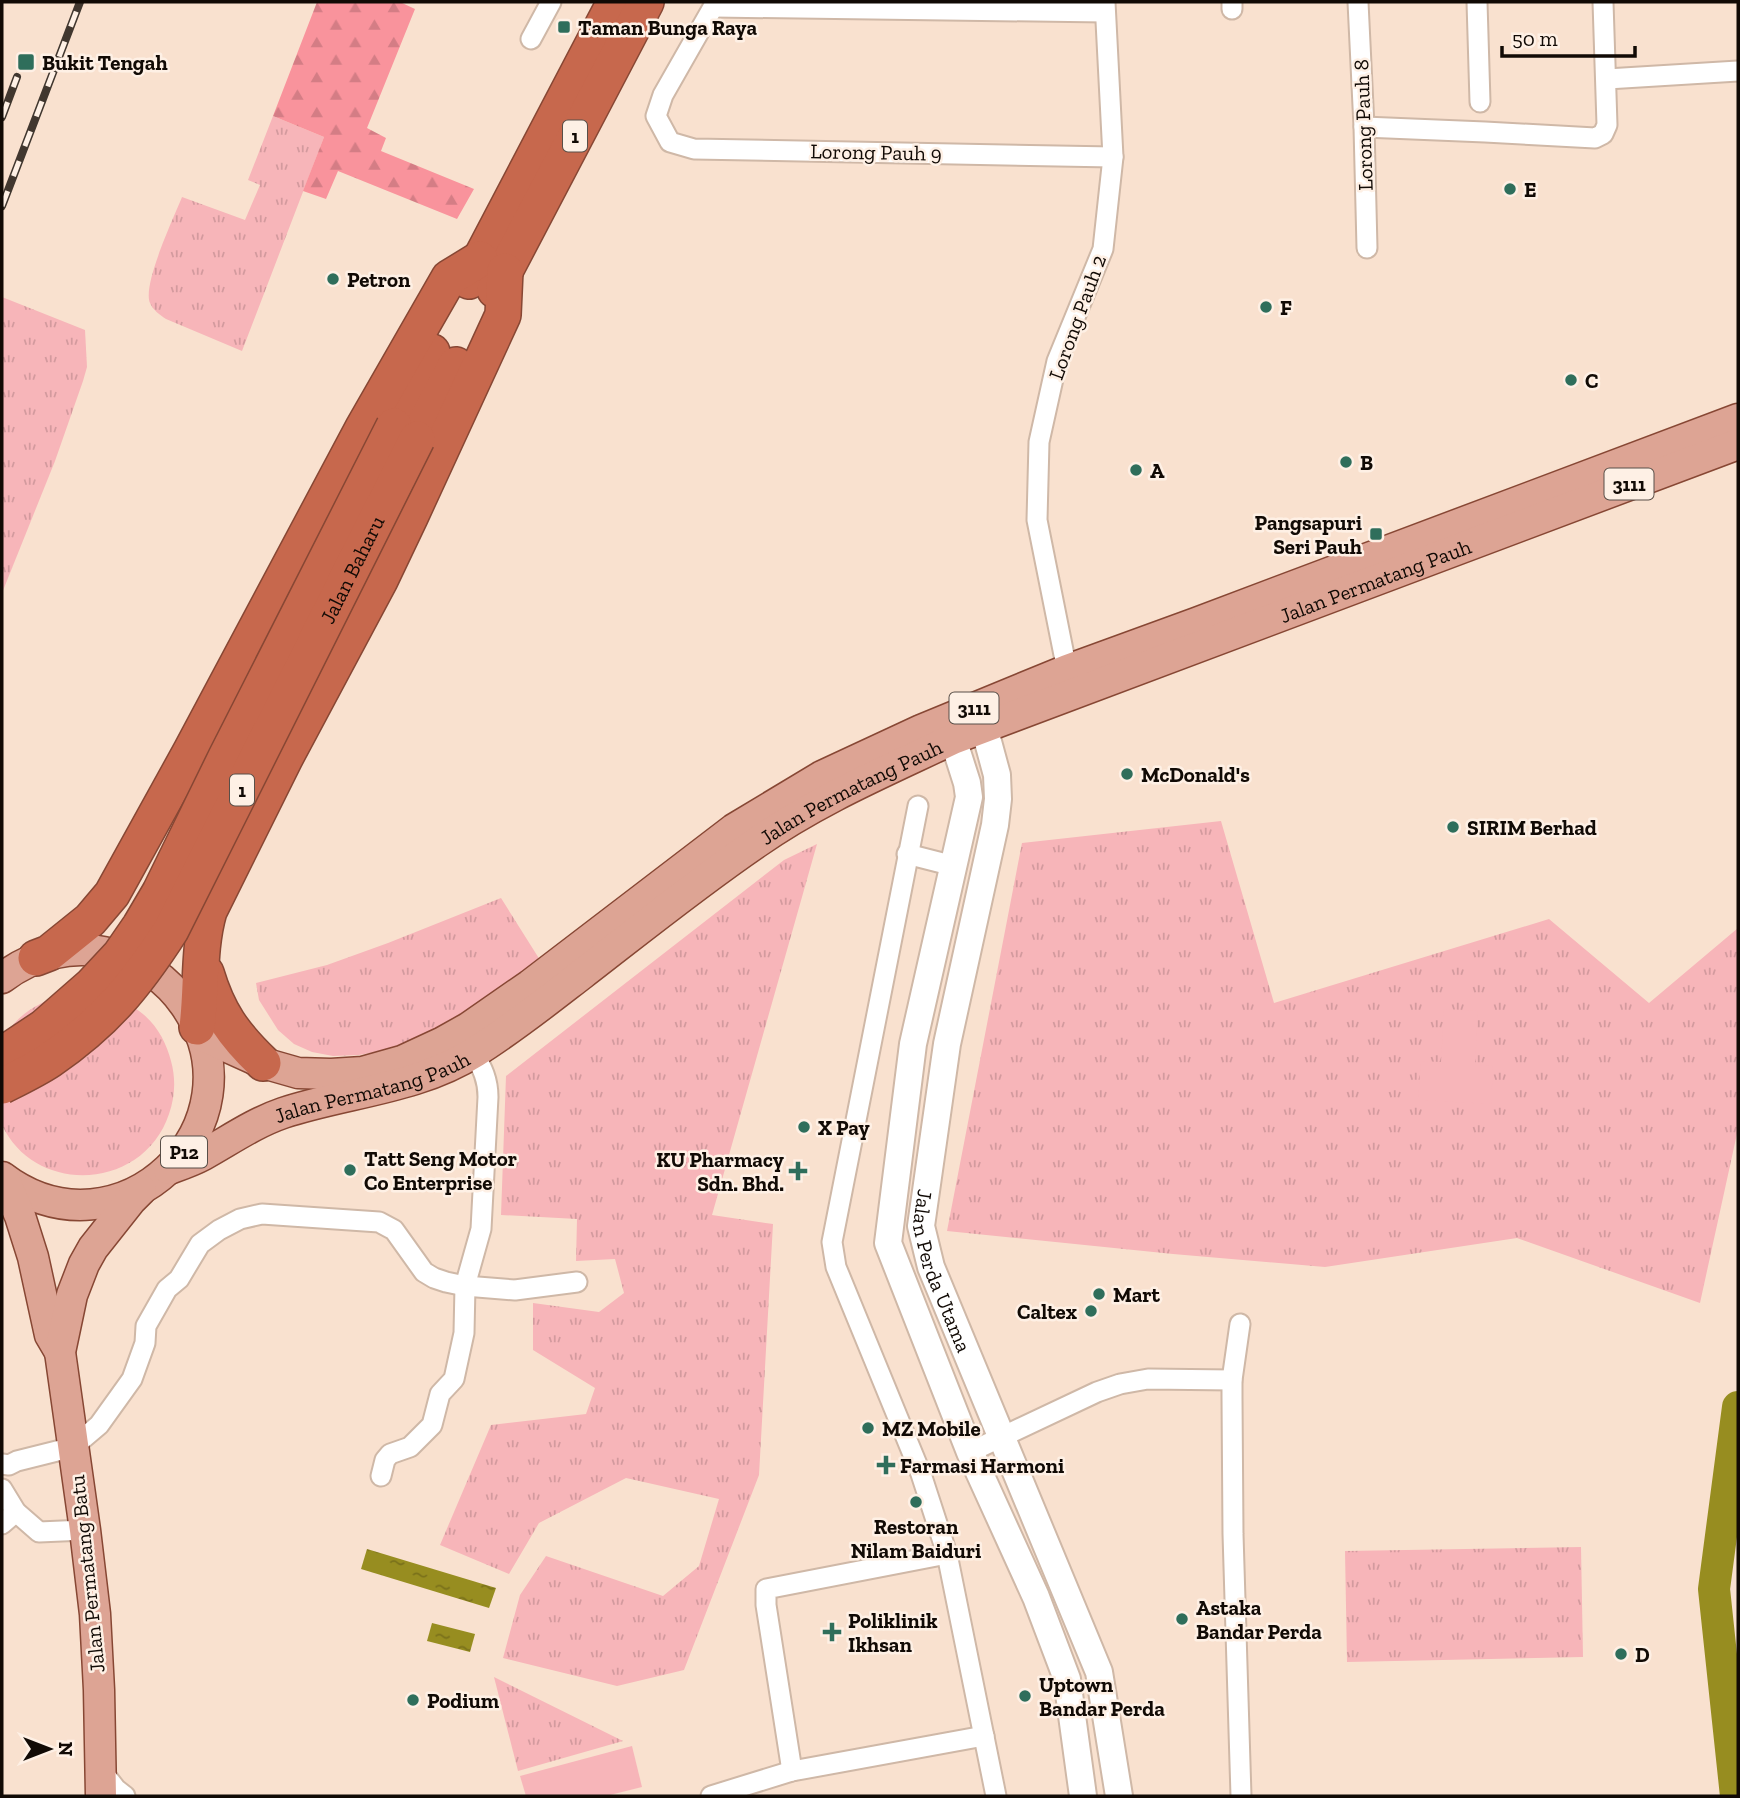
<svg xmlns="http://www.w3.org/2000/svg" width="1740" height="1798" viewBox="0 0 1740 1798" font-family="'Zilla Slab',serif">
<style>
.grass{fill:url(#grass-tufts)}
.forest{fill:url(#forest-firs)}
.garden{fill:#f7b5b9}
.water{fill:url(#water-ripples)}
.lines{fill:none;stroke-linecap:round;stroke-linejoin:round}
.river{stroke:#978d20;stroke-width:32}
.street-casing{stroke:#cfb8a7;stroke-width:23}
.secondary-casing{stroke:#cfb8a7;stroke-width:30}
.primary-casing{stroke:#874734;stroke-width:33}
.highway-casing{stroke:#874734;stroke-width:38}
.street{stroke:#fff;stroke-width:19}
.secondary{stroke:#fff;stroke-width:26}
.primary{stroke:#dda494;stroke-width:30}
.highway{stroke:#c7684d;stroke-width:35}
.rail-casing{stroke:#41372f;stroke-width:8}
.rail{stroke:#fef0e5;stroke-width:5;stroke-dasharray:16;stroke-linecap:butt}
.highway-bridge-casing{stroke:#874734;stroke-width:38;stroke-linecap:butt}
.highway-bridge{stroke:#c7684d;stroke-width:35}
.poi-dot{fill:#2f6e5b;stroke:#fef0e5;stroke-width:2.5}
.labels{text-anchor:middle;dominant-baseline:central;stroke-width:5;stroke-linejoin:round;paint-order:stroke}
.shield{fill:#fef0e5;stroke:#584f48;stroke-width:2}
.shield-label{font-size:19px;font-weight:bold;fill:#110a05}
.poi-label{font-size:21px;font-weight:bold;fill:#110a05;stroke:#fef0e5;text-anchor:start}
.street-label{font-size:21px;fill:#110a05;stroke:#fef0e5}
</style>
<defs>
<pattern id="grass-tufts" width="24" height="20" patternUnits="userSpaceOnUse" patternTransform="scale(1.75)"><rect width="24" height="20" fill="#f7b5b9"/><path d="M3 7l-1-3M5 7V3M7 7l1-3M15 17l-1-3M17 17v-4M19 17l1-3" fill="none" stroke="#d39a9e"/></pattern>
<pattern id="forest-firs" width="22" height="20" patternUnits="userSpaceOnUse" patternTransform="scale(1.75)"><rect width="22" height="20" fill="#f9939c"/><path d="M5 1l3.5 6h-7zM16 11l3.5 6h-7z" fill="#d47d85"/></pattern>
<pattern id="water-ripples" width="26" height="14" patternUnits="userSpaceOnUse" patternTransform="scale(1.75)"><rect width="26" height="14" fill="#978d20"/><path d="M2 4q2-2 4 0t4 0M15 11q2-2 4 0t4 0" fill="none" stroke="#7a711a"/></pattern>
</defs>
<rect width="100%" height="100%" fill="#f9e1cf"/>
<g class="grass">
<path d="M273,116L324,137L242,351L166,319C160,315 153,310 150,303C142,285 174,217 182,197L245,220L260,185L248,180Z"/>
<path d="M2,297L85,330L87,367L83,381L55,461L2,593Z"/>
<path d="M1221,821L1274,1003L1549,919L1649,1003L1738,928V1129L1700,1303L1517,1238L1325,1267L1173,1254L947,1231L1022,843Z"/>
<path d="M817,844L712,1215L773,1224L759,1475L684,1670L617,1686L503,1658L520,1595L546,1556L663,1596L699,1566L719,1499L626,1478L539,1523L509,1574L440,1545L491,1425L586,1414L595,1388L533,1350V1303L599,1312L624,1293L615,1259L576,1261L577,1219L501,1215L506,1076L784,860Z"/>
<path d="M501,898L540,960L449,1024L397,1048L359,1055L333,1056L312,1052L294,1044L278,1030L259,1000L256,983L327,965L388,943Z"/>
<path d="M63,994C77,996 127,1003 136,1009C155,1021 166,1041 171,1061C176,1079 175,1097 169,1114C144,1190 36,1197 2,1125V1043C13,1016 38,1003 63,994Z"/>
<path d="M1581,1547L1583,1657L1347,1662L1345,1551Z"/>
<path d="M494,1677L623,1741L518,1771Z"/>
</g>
<path class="forest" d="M317,2H400L415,9L367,128L386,138L381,151L474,189L457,219L338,171L326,199L303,191L324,137L273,116Z"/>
<g class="garden">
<path d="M1444,1009L1478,1011L1475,1065L1493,1066L1491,1104L1418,1100L1421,1061L1441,1062Z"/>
<path d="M632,1746L642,1787L606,1796H526L520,1776Z"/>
</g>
<g class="water">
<path d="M367,1549L496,1588L489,1608L361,1569Z"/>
<path d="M432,1623L475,1634L470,1652L427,1641Z"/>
</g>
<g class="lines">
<path class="river" d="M1736,1796L1714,1589L1738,1407"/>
<g class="street-casing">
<g id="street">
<path d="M716,2L663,95L656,116L670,142L694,149L1113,157"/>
<path d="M1232,2V9"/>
<path d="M1358,2L1364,127L1367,248"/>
<path d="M1477,2L1480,102"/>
<path d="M714,7L1105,12"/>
<path d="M531,39L551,2"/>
<path d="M1607,79L1738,71"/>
<path d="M1364,127L1485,132L1595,138L1603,134L1607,125L1603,2"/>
<path d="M1067,670L1037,520L1039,442L1057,361L1103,249L1113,157L1105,2"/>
<path d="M918,806L832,1242L836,1267L921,1474L947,1554L996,1796"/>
<path d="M907,854L954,866"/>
<path d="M1240,1324L1232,1380V1397L1233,1534L1241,1796"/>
<path d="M970,1452L1097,1392L1120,1384L1148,1379L1232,1380"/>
<path d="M2,1464L9,1465L17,1461L73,1447L99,1425L132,1379L145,1343L146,1326L167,1289L179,1279L200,1244L219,1230L240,1219L262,1214L379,1222L394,1230L424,1272L434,1278L446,1282L465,1286L515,1290L577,1282"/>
<path d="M381,1476L385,1460L390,1454L410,1447L432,1425L440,1394L454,1379L464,1333L465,1286L481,1229L488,1097C488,1079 482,1068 474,1053"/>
<path d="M2,1489L16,1512L39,1532L85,1530"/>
<path d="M2,1524L16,1512"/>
<path d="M102,1771L116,1789L125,1796"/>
<path d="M792,1771L766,1605V1589L947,1554"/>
<path d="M711,1796L792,1771L984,1736"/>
</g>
</g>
<g class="secondary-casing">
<g id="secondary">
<path id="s1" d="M984,727L997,775L998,799L995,825L947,1044L921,1226L931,1267L1099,1672L1119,1796"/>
<path d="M953,739L967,783L969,797L913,1044L888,1243L970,1452L1036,1597L1067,1679L1083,1796"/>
</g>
</g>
<g class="primary-casing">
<g id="primary">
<path d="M2,978C33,954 73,944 112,954C142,962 167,979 185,1005C267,1124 119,1266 2,1177"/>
<path d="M201,1035L263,1063L298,1073L331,1074L363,1072L402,1061L443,1042L468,1028L530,985L734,829L822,776L921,730L1067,670L1196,623L1738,419"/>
<path id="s2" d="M169,1169C180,1165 192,1161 203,1155C230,1140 254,1123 283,1113C346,1092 417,1089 475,1052C512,1029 547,1001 582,974C639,930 696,884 756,843C817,800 886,771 953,739L1738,444"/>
<path d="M4,1179L20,1216L33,1257L50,1335L60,1352"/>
<path d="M101,1796L99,1690L95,1614L85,1530L60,1352L72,1295L84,1264L93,1248L131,1200L141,1190"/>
</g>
</g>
<g class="highway-casing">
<g id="highway">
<path d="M469,281L615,2"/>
<path d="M495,290L646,2"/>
<path d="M394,426L432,352"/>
<path d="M417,439L456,365"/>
<path d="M36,958L49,953L90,920L112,894L191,751L363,428L449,278L480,259"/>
<path d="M206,973C218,1013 233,1034 263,1063"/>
<path d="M197,1027C202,988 198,949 209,911L285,758L380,580L410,517L503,315L505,271"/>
</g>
</g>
<use href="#street" class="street"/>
<use href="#secondary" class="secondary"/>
<use href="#primary" class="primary"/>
<use href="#highway" class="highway"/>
<g class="rail-casing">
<g id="rail">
<path d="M2,117L17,77"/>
<path d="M2,206L80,2"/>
</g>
</g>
<use href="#rail" class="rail"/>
<g class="highway-bridge-casing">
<g id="highway-bridge">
<path d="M2,1055L44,1027L92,985L120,955L140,926L160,892L226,757L394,426"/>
<path id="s3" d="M2,1086C18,1078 35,1070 50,1060C105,1022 135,986 171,930L417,439"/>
</g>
</g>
<use href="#highway-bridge" class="highway-bridge"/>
</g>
<g class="poi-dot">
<rect x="557" y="20" width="14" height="14" rx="3.5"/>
<rect x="17" y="53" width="18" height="18" rx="3.5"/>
<circle cx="1510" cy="189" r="7"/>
<circle cx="333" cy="279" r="7"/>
<circle cx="1266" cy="307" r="7"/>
<circle cx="1571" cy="380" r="7"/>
<circle cx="1346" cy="462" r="7"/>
<circle cx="1136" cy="470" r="7"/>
<rect x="1369" y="527" width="14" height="14" rx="3.5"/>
<circle cx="1127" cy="774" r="7"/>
<circle cx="1453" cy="827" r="7"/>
<circle cx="804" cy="1127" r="7"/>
<circle cx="350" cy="1170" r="7"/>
<path d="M794.5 1160.5h7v7h7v7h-7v7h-7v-7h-7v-7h7z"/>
<circle cx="1099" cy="1294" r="7"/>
<circle cx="1091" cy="1311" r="7"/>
<circle cx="868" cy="1428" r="7"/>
<path d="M882.5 1454.5h7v7h7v7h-7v7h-7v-7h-7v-7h7z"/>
<circle cx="916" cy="1502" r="7"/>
<circle cx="1182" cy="1619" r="7"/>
<path d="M828.5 1621.5h7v7h7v7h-7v7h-7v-7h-7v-7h7z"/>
<circle cx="1621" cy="1654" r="7"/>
<circle cx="1025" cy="1696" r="7"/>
<circle cx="413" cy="1700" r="7"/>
</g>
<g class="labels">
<g class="shield">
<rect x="563" y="120.5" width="24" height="31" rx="5"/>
<rect x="1604.5" y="468.5" width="49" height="31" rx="5"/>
<rect x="949.5" y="692.5" width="49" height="31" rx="5"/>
<rect x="230" y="774.5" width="24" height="31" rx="5"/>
<rect x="161" y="1136.5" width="46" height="31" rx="5"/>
</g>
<g class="shield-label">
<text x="575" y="136">1</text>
<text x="1629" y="484">3111</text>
<text x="974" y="708">3111</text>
<text x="242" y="790">1</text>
<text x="184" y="1152">P12</text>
</g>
<g class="poi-label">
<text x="578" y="27">Taman Bunga Raya</text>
<text x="42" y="62">Bukit Tengah</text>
<text x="1524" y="189">E</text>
<text x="347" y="279">Petron</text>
<text x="1280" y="307">F</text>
<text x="1585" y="380">C</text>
<text x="1360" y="462">B</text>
<text x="1150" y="470">A</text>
<text x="1362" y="522" text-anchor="end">Pangsapuri<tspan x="1362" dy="24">Seri Pauh</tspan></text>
<text x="1141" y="774">McDonald's</text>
<text x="1467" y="827">SIRIM Berhad</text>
<text x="818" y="1127">X Pay</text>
<text x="364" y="1158">Tatt Seng Motor<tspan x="364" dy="24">Co Enterprise</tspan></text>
<text x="784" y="1159" text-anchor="end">KU Pharmacy<tspan x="784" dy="24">Sdn. Bhd.</tspan></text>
<text x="1113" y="1294">Mart</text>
<text x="1077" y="1311" text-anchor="end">Caltex</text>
<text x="882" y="1428">MZ Mobile</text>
<text x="900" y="1465">Farmasi Harmoni</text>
<text x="916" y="1526" text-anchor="middle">Restoran<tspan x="916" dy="24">Nilam Baiduri</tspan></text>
<text x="1196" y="1607">Astaka<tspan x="1196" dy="24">Bandar Perda</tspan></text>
<text x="848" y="1620">Poliklinik<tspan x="848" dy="24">Ikhsan</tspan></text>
<text x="1635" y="1654">D</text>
<text x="1039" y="1684">Uptown<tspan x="1039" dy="24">Bandar Perda</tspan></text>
<text x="427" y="1700">Podium</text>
</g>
<g class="street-label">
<text transform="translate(1363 125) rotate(-92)">Lorong Pauh 8</text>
<text transform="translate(876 152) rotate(1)">Lorong Pauh 9</text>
<text transform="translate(1077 317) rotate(-70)">Lorong Pauh 2</text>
<text stroke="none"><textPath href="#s3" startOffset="637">Jalan Baharu</textPath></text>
<text stroke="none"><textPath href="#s2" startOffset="1354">Jalan Permatang Pauh</textPath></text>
<text stroke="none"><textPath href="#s2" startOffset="788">Jalan Permatang Pauh</textPath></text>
<text stroke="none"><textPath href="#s2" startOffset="220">Jalan Permatang Pauh</textPath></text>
<text stroke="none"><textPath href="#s1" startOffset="556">Jalan Perda Utama</textPath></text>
<text transform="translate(87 1574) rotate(-96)">Jalan Permatang Batu</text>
</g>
</g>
<rect width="1740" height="1798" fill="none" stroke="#110a05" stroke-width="7"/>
<g transform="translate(49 1749) rotate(90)" stroke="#fef0e5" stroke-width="5" paint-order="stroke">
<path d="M0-5L12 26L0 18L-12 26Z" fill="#110a05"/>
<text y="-10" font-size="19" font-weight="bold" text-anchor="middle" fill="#110a05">N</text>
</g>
<path d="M1502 46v10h133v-10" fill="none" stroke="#110a05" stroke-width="3.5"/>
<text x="1512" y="46" font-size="21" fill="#110a05" stroke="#fef0e5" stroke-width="5" paint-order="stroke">50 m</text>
</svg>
